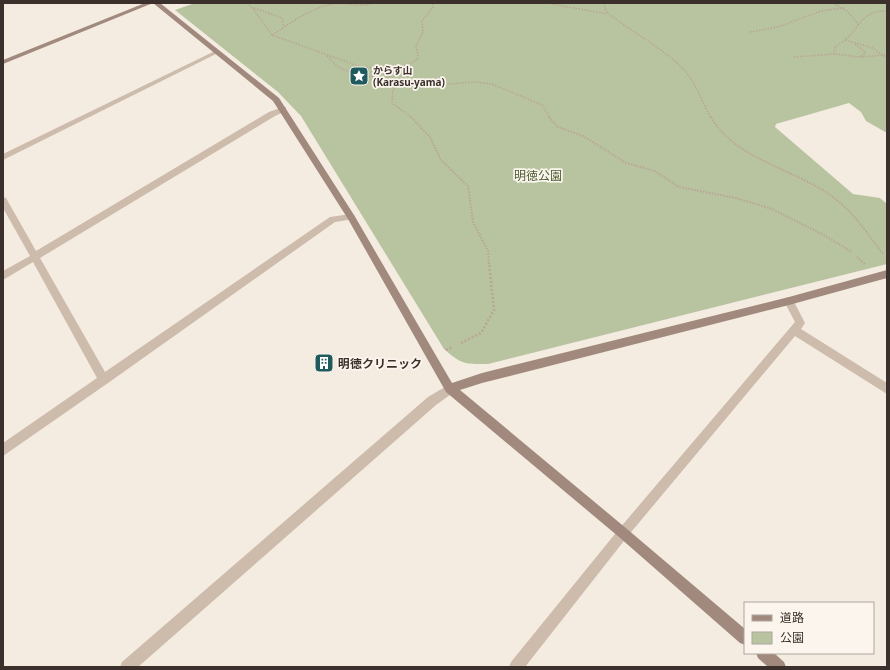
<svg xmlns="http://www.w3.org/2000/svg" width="890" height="670" viewBox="0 0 890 670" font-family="'Noto Sans','Noto Sans JP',sans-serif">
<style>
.green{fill:#b8c4a0}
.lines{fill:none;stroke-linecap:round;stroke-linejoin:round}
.path-far2{stroke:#b9a596;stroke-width:1.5;stroke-dasharray:1.5 1.5;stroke-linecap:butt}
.path-far1{stroke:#b9a596;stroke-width:2;stroke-dasharray:1.5 1.5;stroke-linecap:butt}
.path{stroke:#b9a596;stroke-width:2.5;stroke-dasharray:2 2;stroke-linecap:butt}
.street{fill:#cdbbac;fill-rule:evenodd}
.secondary{fill:#a18a7d;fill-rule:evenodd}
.labels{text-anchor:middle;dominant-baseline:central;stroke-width:3.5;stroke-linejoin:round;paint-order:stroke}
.far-poi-label{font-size:10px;font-weight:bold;fill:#3b302b;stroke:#fbf5ee;text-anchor:start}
.park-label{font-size:12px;fill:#4a5a2e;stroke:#fbf5ee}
.poi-label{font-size:12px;font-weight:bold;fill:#3b302b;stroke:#fbf5ee;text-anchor:start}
</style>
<rect width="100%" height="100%" fill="#f4ebe1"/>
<path class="green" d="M195,3H887V133L866,121L861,112L849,103L776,124L775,127L853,194L880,198L887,204V264L488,364C465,364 462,365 444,349L301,116L278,92L175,10Z"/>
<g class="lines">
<g class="path-far2">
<path d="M247,3L254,10L272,35L361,67L374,68L396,80L436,85L474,82L492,84L542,105L550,118"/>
<path d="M546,3L608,14"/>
<path d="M604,3L605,9L609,14C633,33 662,47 684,70C696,83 702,102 711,118"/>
<path d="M833,3L847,11L859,25"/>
<path d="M254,8L282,18L284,27"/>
<path d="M887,11C861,11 862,25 845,40L873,48L887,59"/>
<path d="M750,32L778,27L821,11L844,8"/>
<path d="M272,35C291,23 310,8 333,4C346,2 361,8 373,3"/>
<path d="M855,44L864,51L865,54L861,56"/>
<path d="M834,54L835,47L845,40"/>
<path d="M327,56L338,67L357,75L390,78"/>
<path d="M794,57L834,54L860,57L887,55"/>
<path d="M404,80L393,89L392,103L412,118"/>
<path d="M404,80L402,69L404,66L417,60L418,55L416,46L423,32L422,21L433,7V3"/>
</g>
<g class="path-far1">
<path d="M411,117L430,137L441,160L468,186L473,222L488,251L489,264"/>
<path d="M549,117L558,127L583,136L626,163L655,171L679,187L736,198L772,209L822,234L852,252"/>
<path d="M711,117C733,158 794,169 830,195C852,210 867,233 883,254"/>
<path d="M857,257L865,264"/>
</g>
<g class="path">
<path d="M461,343L481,333L494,310L489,263"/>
<path d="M446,350L452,347"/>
</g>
<g class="street">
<path d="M215,51L220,52L3,160V154Z"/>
<path d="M283,107H286V111L275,116L40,258L105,372L330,217L351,214L354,215L355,217L354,219L335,222L108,383L3,456V443L97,378L33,262L3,280V271L30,256L3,208V197L6,198L36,251L269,112Z"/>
<path d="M789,297L792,298L805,323L801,329L887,383V394L795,336L627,537L525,667H509L511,662L619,529L795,322L784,301L786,298Z"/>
<path d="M450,384L454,386L455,389L454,392L436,405L138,667H120L122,662L428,397Z"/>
</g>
<g class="secondary">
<path d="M145,3H153L3,64V60Z"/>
<path d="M153,3H160L279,98L354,215L452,383L482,373L789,297L887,270V278L789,305L482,383L460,390L627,529L745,629V645L740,643L619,537L446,392L348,219L273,101Z"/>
<path d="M756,653H774L784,662L786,667H768L758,658Z"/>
</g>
</g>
<defs>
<g id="sight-square" transform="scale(1)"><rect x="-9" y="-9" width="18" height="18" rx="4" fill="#1f5a5e" stroke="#fbf5ee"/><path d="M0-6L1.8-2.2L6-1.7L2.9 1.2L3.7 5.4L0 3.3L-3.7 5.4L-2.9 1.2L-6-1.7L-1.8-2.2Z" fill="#fff"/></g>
<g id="building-square" transform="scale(1)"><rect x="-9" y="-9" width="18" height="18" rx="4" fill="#1f5a5e" stroke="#fbf5ee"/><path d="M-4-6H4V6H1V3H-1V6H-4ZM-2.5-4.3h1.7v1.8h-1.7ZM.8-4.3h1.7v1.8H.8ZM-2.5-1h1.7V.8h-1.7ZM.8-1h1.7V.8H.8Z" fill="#fff"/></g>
</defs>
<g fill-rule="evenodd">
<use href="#sight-square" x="359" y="76"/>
<use href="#building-square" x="324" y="363"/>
</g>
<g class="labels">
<g class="far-poi-label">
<text x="373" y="70">からす山<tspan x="373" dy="12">(Karasu-yama)</tspan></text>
</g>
<g class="park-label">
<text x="538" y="175">明徳公園</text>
</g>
<g class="poi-label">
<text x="338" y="363">明徳クリニック</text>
</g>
</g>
<rect width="890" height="670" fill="none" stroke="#3b302b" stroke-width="8"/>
<rect x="744" y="602" width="130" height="52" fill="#fbf5ee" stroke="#aea6a0"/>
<rect x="752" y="615" width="20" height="6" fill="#a18a7d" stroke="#aea6a0"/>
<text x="780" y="622" font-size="12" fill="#3b302b">道路</text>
<rect x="752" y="632" width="20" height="12" fill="#b8c4a0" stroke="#aea6a0"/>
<text x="780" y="642" font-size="12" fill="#3b302b">公園</text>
</svg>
